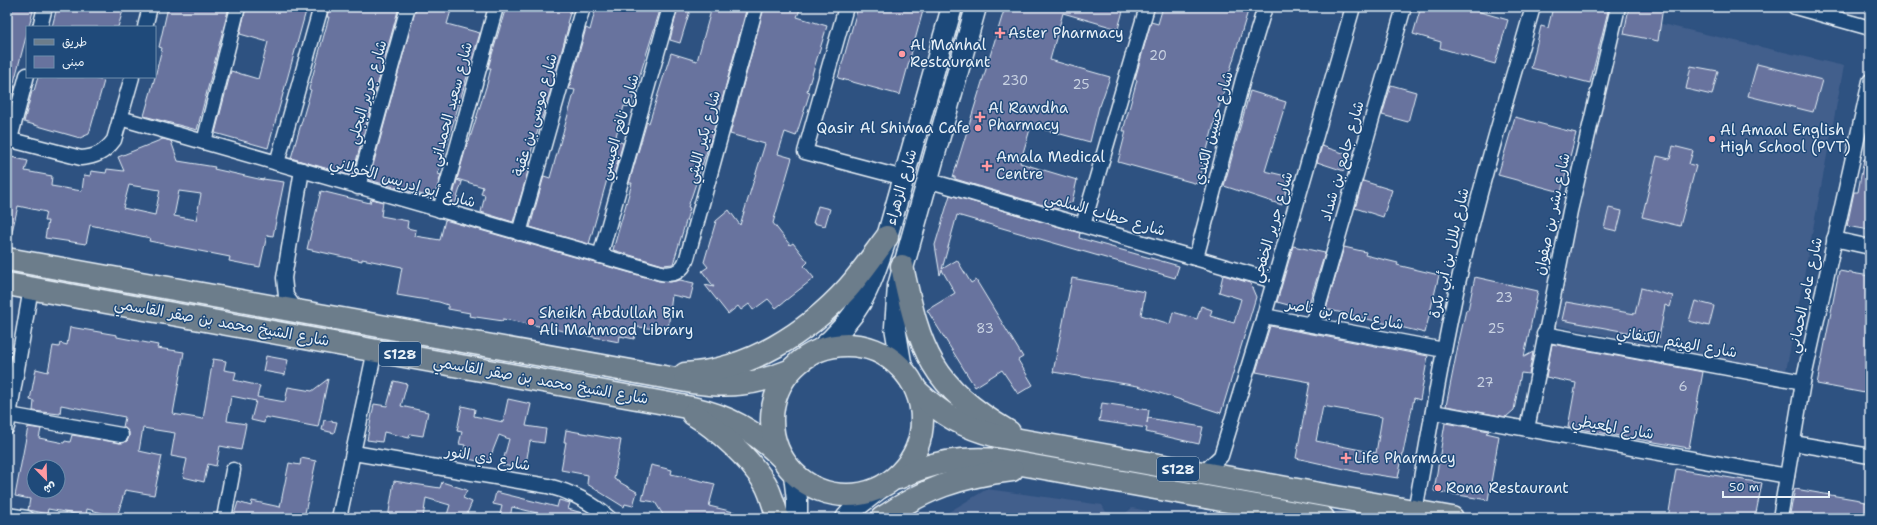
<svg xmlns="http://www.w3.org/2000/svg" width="1877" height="525" viewBox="0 0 1877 525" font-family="'Shantell Sans','Playpen Sans Arabic',sans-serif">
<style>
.built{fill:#425f8c}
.building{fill:#68739e;stroke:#e8f1f8;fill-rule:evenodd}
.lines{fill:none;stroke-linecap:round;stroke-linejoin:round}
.minor-casing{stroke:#e8f1f8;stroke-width:17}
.secondary-casing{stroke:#e8f1f8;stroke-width:23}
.primary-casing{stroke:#e8f1f8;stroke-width:25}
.minor{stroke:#1f4a7a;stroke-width:14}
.secondary{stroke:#1f4a7a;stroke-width:20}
.primary{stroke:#6c7d8b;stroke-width:22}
.poi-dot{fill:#ff9aa2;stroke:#1f4a7a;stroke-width:1.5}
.labels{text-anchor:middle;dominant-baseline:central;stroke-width:3;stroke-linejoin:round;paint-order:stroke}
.number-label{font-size:13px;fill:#c8d2e2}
.shield{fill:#1f4a7a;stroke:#acbfd2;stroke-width:1}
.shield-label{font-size:14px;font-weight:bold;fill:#e8f1f8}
.poi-label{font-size:15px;fill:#e8f1f8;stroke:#1f4a7a;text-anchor:start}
.street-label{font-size:15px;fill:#e8f1f8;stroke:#1f4a7a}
</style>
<rect width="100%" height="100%" fill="#2e5281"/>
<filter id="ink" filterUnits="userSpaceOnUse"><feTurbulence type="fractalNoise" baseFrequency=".025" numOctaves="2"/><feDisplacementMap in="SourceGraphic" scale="8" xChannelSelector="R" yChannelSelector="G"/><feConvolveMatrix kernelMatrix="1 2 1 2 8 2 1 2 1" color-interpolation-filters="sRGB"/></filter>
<g filter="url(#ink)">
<g class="built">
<path d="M1623,15L1844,66L1786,371L1554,325Z"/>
<path d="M987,489L1102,505L1106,512L1122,516L1132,508L1184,518H939Z"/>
</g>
<g class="building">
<path d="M7,7H34L29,27H27V33L13,86H15L7,114Z"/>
<path d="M57,7H124L118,27H52Z"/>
<path d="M168,7H229L197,130L144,116L155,77L162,48L159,47Z"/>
<path d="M246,7H312L311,13L306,11L268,148L215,133L231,71L258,79L268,42L240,34Z"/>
<path d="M329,7H399L352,176L291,158L311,90L309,89L329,17H327Z"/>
<path d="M416,7H452L447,24L480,33L438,174L441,175L434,198L369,180Z"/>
<path d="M506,7H572L567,23L569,24L553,83L529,158H531L528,172L513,222L481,212L485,195L481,194L483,187L457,179L468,141H469L487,84L491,68H488Z"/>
<path d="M596,7H661L630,107L624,106L615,140L623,143L613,178L608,176L589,244L530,227L544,176L550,178L575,90L569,89L586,28L590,30Z"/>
<path d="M678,7H691L680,43L670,40Z"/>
<path d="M712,7H747L713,133L688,207L690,208L673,264L663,265L613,250L632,183H629L646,125V122L649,123L671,53L697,61Z"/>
<path d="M764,7H801L797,17L827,26L807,91L810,92L796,136L785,132L778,154L792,158L773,223L790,245L793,243L808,262L804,266L814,278L776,308L768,299L753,310L749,304L741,310L738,306L728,314L705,285L714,287L702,271L708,267L704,262L716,221L729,210L740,225L765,144L730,134Z"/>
<path d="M858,7H924L900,95L838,78Z"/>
<path d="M1005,7H1124L1118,29L1063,13L1050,60L1110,77L1100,106H1099L1090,142L1031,126L1020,163L1077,180L1072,202L1056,209L955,179V177H953Z"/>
<path d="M1163,7H1233L1248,11L1215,120L1198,184L1118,162L1126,131H1123L1137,80L1135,79L1151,22L1158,24Z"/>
<path d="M1421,7H1463L1508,20L1495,64L1440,48L1441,42L1413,34Z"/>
<path d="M1553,7H1609L1590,83L1531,68L1541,26L1548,28Z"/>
<path d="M1629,7H1663L1658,41L1624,34Z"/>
<path d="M1757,64L1822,80L1813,112L1748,96Z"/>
<path d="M1691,66L1718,71L1712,95L1686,89Z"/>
<path d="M38,77H89L104,81L89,134L80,138L24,122L32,91H34Z"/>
<path d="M1391,85L1416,92L1408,122L1382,115Z"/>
<path d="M1250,91L1286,102L1265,171L1290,177L1282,205L1224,186Z"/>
<path d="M1515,117L1576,133L1561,192L1498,175Z"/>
<path d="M163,139L171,141L178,161L215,167L214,169L263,180V179L284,182L273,236L267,235L260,267L229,261L230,257L149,241L150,238L90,225L86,244L45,238L48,221H44L46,212L18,206L11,236L7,235V156L28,161L25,171L52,176L51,186L82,191L84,175L90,176L91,171L106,173L107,169L124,171L118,157ZM129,185L160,190L155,215L123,208ZM179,191L201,194L196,220L174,216Z"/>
<path d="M1322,146L1349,155L1344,171L1317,162Z"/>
<path d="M1673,146L1693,151L1689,164L1696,166L1680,226L1642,217L1657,156L1670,159Z"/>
<path d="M1864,159H1870V230L1847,226L1854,192H1858Z"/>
<path d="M457,180L462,182L455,204L451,203Z"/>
<path d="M1363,181L1392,190L1383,217L1355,208Z"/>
<path d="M321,191L370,203L371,199L383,202L381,216L408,221L407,228L416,230L415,236L440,240L445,220L659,281L670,282L680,280L694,283L690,299L672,295L668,330L637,327L634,339L620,336L619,342L503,319V321L469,316L470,313L448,309V305L439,302L397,295L402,267L362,259V261L307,249Z"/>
<path d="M950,195L1080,233L1079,238L1179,266L1175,278L957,215L942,269L957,260L971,283L976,280L1023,357L1018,360L1033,385L1018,394L1002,370L975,387L927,310L955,293L942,270L940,275L935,245Z"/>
<path d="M818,206L830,209L825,226L813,223Z"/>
<path d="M1609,208L1622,211L1617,231L1604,228Z"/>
<path d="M1293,246L1325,253L1307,310L1277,302Z"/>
<path d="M1344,247L1366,252L1365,255L1398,263L1397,265L1439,275L1425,333L1326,309Z"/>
<path d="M1839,271L1870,276V394L1817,384Z"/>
<path d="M1223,275L1250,283L1256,297L1221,413L1138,386L1053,372L1072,278L1145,292L1141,315L1170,324L1173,312L1197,319L1201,306L1212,310L1210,316L1234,323L1241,299L1219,292Z"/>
<path d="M1475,277L1538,291L1524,357L1533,352L1529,374L1521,373L1514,410L1506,417L1446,406L1459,341L1466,310H1468Z"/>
<path d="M1641,288L1673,296L1670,307L1665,305L1659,338L1562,320L1566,302L1635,314Z"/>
<path d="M1695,301L1714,306L1709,326L1689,321Z"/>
<path d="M1270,326L1428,356L1420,400L1414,398L1398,478L1358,472L1296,458L1310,382L1256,372ZM1323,406L1382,417L1376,453L1316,441Z"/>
<path d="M70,327L117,335V337L158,345L157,348L184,352L173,414L203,419L213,359L226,361L224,370L236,372L234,380L260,386L257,397L285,402L288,387L312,391L328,379L318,427L265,417L264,423L251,420L256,401L231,396L227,421L246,424L241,450L220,446L216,466L208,464L204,482L183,477L187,459L171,456L175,433L143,428L139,451L162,456L154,495L125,490L117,517L87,509L86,516L48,509L47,514L28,510L30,499L15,496L28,427L41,429L39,438L64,443L65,441L70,442L72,435L120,443L127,441L129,437V432L123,427L125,417L61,405L60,414L33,411L34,401L30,400L36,369L48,372L53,346L59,347L60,343L67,345ZM34,467H58V491H34Z"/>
<path d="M1552,344L1703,372L1689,448L1568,427L1576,383L1546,377Z"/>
<path d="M266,356L288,360L285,375L263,371Z"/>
<path d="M394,381L407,384L401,406L428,412L423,436L410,434L409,438L384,432L382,442L367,440L374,404L387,406Z"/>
<path d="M508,399L531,404L526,426L546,429L544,443L530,441L525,469L502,465L509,439L499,435L488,463L463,458L465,445L459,444L462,432L457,431L462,406L475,409L474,416L503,422Z"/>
<path d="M1102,403L1149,410L1147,423L1148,418L1203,427L1199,444L1146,432L1147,428L1099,421Z"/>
<path d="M324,420L337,422L334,433L322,430Z"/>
<path d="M1445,423L1489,431L1486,433L1499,436L1488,500L1434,491Z"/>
<path d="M566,430L621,440L614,479L637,492L633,506L625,504L624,507L587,484L588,475L561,470L566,442H564Z"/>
<path d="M301,458L316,461L305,513L307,514L306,518H233L238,502L251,506L252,501L280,507L289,463L300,465Z"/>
<path d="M651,465L672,470L671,474L715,484L709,506L742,514V518H665L655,502L642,500Z"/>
<path d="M1676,469L1762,483L1755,518H1668Z"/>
<path d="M394,481L440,488L442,482L467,490L463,498L472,502L465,518H446L450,505L426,498L423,518H388Z"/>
<path d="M1795,489L1860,500V501L1870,503V518H1789Z"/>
<path d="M496,492L557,507L559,500L570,503L568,509L586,514V518H540L541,514L512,507L510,518H499L502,506L493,504Z"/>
</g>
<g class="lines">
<g class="minor-casing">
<g id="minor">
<path d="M846,7L805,152L904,178"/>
<path d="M1795,7L1870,28"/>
<path d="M40,27L45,7"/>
<path d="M145,27L150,7"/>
<path d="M120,118L661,273C674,276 683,271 687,258L756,7"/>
<path d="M7,139L81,158C96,157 105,152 114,140L132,77"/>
<path d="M10,139L27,75"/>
<path d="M204,142L238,7"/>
<path d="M277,163L321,7"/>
<path d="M927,180L1274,281"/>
<path d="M358,187L408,7"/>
<path d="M440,210L496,7"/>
<path d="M1083,225L1147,7"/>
<path d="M519,233L583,7"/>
<path d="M1834,239L1870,247"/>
<path d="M600,256L670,7"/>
<path d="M1196,258L1243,79L1265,7"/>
<path d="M297,311L286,296L284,278L302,170"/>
<path d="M1264,316L1444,350"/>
<path d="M1313,325L1404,7"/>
<path d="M1544,334L1803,382"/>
<path d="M1433,412L1787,476"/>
<path d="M9,415L121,435"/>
<path d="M7,427L31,288"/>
<path d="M1527,429L1570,211L1618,7"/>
<path d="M1793,443L1870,456"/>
<path d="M354,453L548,486C572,492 591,502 609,518"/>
<path d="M1203,473L1221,456L1264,316L1353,7"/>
<path d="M1415,511C1430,431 1442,350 1461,270C1481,182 1508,94 1533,7"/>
<path d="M7,515L27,518"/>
<path d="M224,518L233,470"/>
<path d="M339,518L375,350"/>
<path d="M1780,518L1803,382L1870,81"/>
</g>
</g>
<g class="secondary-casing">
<g id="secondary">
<path d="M818,351C862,314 869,289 887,237L952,7"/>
<path d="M902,368L895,327L898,286L976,7"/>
<path d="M794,475L797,500V518"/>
<path d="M846,518L856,507L879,489"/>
</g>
</g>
<g class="primary-casing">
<g id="primary">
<path d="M7,259L692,382C729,387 754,385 789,371"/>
<path d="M902,266C920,351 931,386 1009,432"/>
<path d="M7,284L692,408C727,416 754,430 780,456"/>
<circle cx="847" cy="420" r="75"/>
<path d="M685,374C748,371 807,333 848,288C862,272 874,254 887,237"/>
<path d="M917,391C942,415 963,427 997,436L1452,518"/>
<path d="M693,414C718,429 749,458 765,483C771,493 774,507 778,518"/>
<path d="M898,478C931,462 962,457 999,460L1323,518"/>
<path d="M882,518C925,489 960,476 1012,470"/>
</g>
</g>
<use href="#minor" class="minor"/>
<use href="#secondary" class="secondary"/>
<use href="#primary" class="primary"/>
</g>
</g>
<g class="poi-dot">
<path d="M998 27h4v4h4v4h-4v4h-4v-4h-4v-4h4z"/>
<circle cx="902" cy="54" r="4"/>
<path d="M978 111h4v4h4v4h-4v4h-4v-4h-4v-4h4z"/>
<circle cx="978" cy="128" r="4"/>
<circle cx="1712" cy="139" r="4"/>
<path d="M985 160h4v4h4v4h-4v4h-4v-4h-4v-4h4z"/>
<circle cx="531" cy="322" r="4"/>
<path d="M1344 452h4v4h4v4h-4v4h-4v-4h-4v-4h4z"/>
<circle cx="1438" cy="488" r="4"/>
</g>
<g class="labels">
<g class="number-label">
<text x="1158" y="55">20</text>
<text x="1015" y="80">230</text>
<text x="1081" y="84">25</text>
<text x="1504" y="297">23</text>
<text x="985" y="328">83</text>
<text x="1496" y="328">25</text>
<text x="1485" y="382">27</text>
<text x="1683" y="386">6</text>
</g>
<g class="shield">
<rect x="379" y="342" width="42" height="24" rx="3"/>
<rect x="1157" y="457" width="42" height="24" rx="3"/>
</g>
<g class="shield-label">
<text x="400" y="354">S128</text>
<text x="1178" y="469">S128</text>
</g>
<g class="poi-label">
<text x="1008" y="33">Aster Pharmacy</text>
<text x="910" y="45">Al Manhal<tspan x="910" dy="17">Restaurant</tspan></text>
<text x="988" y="108">Al Rawdha<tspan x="988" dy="17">Pharmacy</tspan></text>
<text x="970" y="128" text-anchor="end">Qasir Al Shiwaa Cafe</text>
<text x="1720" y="130">Al Amaal English<tspan x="1720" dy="17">High School (PVT)</tspan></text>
<text x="996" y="157">Amala Medical<tspan x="996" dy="17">Centre</tspan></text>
<text x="539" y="313">Sheikh Abdullah Bin<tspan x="539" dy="17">Ali Mahmood Library</tspan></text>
<text x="1354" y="458">Life Pharmacy</text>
<text x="1446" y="488">Rona Restaurant</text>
</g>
<g class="street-label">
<text transform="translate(367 92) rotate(-74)">شارع جرير البجلي</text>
<text transform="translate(451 104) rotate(-75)">شارع سعيد الحمداني</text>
<text transform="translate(535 115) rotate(-74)">شارع موسى بن عقبة</text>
<text transform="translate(619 127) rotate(-74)">شارع نافع العبسي</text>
<text transform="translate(1213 128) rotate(-75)">شارع حسين الكندي</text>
<text transform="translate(703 137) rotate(-75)">شارع بكير الليثي</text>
<text transform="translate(1342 161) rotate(-74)">شارع جامع بن شداد</text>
<text transform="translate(403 182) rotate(16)">شارع أبو إدريس الخولاني</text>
<text transform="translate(901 187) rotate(-74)">شارع الزهراء</text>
<text transform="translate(1105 214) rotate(16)">شارع حطاب السلمي</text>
<text transform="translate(1552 214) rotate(-78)">شارع بشر بن صفوان</text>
<text transform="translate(1272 227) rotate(-74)">شارع جرير الخفجي</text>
<text transform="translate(1449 253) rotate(-77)">شارع بلال بن أبي بكرة</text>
<text transform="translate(1805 295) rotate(-78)">شارع عامر الحماني</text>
<text transform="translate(1345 314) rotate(10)">شارع تمام بن ناصر</text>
<text transform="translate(222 322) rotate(10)">شارع الشيخ محمد بن صقر القاسمي</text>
<text transform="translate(1677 342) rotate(10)">شارع الهيثم الكنفاني</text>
<text transform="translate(541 380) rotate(10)">شارع الشيخ محمد بن صقر القاسمي</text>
<text transform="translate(1613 427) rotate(10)">شارع المعيطي</text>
<text transform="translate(488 458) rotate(10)">شارع ذي النور</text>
</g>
</g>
<rect width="1877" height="525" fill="none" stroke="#1f4a7a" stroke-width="24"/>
<rect x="12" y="12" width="1853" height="501" fill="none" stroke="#e8f1f8" stroke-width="1.5" filter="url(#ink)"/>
<rect x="26" y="26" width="130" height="52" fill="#1f4a7a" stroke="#6f8dac"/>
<rect x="34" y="39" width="20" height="6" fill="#6c7d8b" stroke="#6f8dac"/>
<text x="62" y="46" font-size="12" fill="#e8f1f8">طريق</text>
<rect x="34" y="56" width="20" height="12" fill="#68739e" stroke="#6f8dac"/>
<text x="62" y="66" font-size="12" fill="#e8f1f8">مبنى</text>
<g transform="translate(46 479) rotate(157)"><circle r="19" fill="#1f4a7a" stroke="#6f8dac"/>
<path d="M0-3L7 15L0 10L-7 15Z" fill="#ff9aa2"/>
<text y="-6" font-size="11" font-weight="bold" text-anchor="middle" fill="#e8f1f8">ش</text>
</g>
<path d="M1723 491v6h106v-6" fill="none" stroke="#e8f1f8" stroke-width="2"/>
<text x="1729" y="491" font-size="12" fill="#e8f1f8" stroke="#1f4a7a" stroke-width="3" paint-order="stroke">50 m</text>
</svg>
